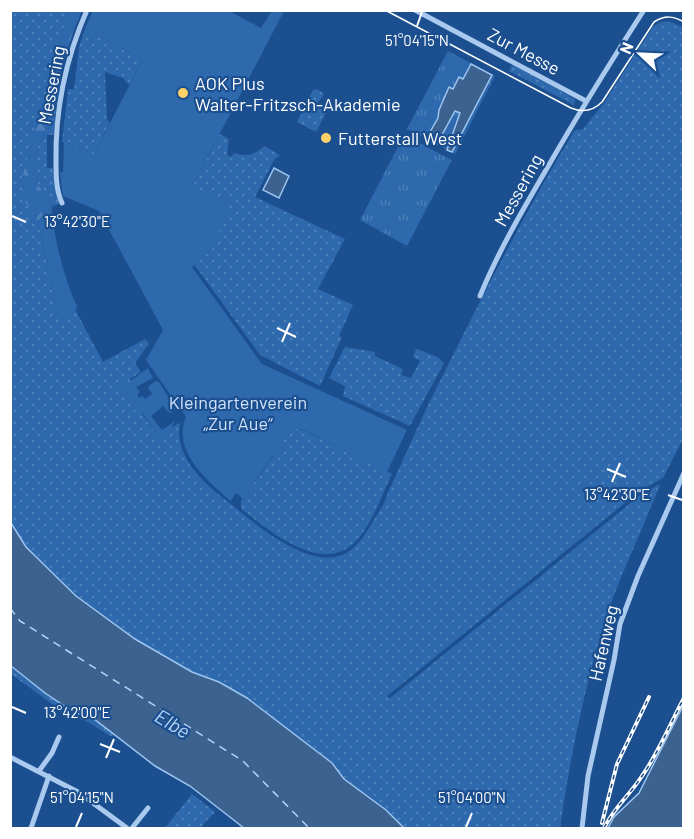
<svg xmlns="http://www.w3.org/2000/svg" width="694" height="839" viewBox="0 0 694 839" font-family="Barlow,sans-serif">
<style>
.grass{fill:url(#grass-dots)}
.forest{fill:url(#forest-firs)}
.park{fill:url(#park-tufts)}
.garden{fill:#2e69ad}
.water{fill:#3c6290;stroke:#9cc4f0;stroke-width:1.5}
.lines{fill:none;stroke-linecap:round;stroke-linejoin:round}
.ferry{stroke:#b5d3f5;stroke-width:1.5;stroke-dasharray:8 6;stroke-linecap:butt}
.minor{stroke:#a9c9ee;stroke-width:5}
.tram{stroke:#fff;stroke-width:1.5}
.rail-casing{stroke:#fff;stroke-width:4}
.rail{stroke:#1b4f8f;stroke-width:1.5;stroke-dasharray:4.5;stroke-linecap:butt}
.ticks{fill:none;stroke:#fff;stroke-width:2}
.poi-dot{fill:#ffd166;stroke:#1b4f8f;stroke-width:2}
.labels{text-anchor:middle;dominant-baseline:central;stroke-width:4.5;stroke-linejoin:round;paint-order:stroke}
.street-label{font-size:18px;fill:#fff;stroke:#1b4f8f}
.poi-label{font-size:18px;fill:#fff;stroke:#1b4f8f;text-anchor:start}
.park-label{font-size:18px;fill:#cfe3fa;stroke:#1b4f8f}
.water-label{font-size:20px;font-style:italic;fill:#b5d3f5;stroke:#1b4f8f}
.ticks-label{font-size:15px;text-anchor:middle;fill:#fff;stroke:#1b4f8f;stroke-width:4.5;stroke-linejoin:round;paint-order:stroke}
</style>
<defs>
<pattern id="grass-dots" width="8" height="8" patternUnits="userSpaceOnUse" patternTransform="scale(1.5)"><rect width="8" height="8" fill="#2e69ad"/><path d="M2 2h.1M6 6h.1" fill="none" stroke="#4d80b9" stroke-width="1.8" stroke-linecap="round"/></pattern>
<pattern id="forest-firs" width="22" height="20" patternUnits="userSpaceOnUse" patternTransform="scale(1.5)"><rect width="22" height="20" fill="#2e69ad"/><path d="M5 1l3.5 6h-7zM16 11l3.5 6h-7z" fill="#4d80b9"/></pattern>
<pattern id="park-tufts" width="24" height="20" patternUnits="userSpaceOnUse" patternTransform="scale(1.5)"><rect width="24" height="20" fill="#2e69ad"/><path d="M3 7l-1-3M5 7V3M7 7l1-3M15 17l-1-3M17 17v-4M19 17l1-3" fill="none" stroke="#4d80b9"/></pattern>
</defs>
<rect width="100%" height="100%" fill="#1b4f8f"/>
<g class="grass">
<path d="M11,11H70L66,20L54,62L56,81L40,112L22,178L26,203L38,221L59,321L76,311L103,362L145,339L149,344L135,363L141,372L130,379L139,415L142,414L160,439L178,423L180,424C174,456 203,483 227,501C253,522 306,569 342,555C360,548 370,525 380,510C385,504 387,493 391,486C404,458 416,430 429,403C475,311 521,218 575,130L583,129L604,103L652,28C663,18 671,21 683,28V439L663,478L641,490L387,696L390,698L643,493L660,484C641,535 615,584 600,637C582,700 569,764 560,828H404L386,810L344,779L332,763L247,698L219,682L192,672L135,639L76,596L26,547L11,523Z"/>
<path d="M85,29L143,59L129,85L123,78L105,72L107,120L110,122L94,154L62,142L68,89H74L79,47Z"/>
<path d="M512,64L575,99L574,105L509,71Z"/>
<path d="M317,89L324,94L316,106L321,109L325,105L329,107L316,132L297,122L313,90Z"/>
<path d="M46,131H54V135H47V168H53L59,204L52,206L33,177L37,149Z"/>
<path d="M220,134L229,139L227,155L231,157L234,153C246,157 255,155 264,146L280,155L274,160L255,197L345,239L318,289L353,305L339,336L342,337L320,386L260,355L194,264L212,249L192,187Z"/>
<path d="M345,347L375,352V356L403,369L401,375L411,378L420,361L413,357L416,349L438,357L444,363L410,426L343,396L345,386L329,378Z"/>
<path d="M294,428L305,431L392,474C382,495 371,527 354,543C320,575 268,529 241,509V501L274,455L286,444L283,441Z"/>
<path d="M10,666L45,693L94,719L114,735L110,736L88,722L63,712L11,674Z"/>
<path d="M192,794L215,812L200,828H165Z"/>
</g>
<path class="forest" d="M70,11H82C65,47 56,91 54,131H46L37,149L33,177L52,206L38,221L26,203L22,178L40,112L56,81L54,62L66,20Z"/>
<g class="park">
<path d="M448,51L495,76L455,154L407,129Z"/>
<path d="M404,135L452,160L407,246L360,220Z"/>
</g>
<g class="garden">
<path d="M93,10L229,11L261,28L272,11H284L192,187L231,201L212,250L192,267L262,364L407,430L387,472L306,431L294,428L283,441L287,445L277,457L273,455L243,499L236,493L231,501C208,482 171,450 186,417L146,360L163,330L99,211L63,196L60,173L63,172L64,142L94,154L143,59L85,29Z"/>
<path d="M52,206C52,233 65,281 77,306L76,311L59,321L38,221Z"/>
<path d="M148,368L153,378L136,387L140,392L137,395L139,398L142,396L145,399L152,394L148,387L155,381L159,382L175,408L171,413L168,412L163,406L151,416L162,430L175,421L172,426L174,428L167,439H160L143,414L139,416L119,389Z"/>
</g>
<g class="water">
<path d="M471,64L492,75L452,152L447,150L460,113L455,111L437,144L426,139L438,118L439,110L449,87L453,89L459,77L463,79Z"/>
<path d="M274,168L289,176L279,198L263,190Z"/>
<path d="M11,523L26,547L76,596L135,639L192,672L219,682L247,698L332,763L344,779L386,810L404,828H244L190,786L155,766L94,719L72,711L45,693L11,666Z"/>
<path d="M683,706V828H608L614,817L639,793Z"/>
</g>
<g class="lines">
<path class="ferry" d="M10,608L20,621L243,761L309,828"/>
<g class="minor">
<path d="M415,10L586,101"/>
<path d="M62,203C56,190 56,175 56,162C55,110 66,58 87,10"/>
<path d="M480,296C498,252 522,211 546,170C577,116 610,63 644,10"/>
<path d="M10,757L78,792L127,828"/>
<path d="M39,771L52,753L59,737"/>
<path d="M31,828L49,776"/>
<path d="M132,828L148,808"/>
<path d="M582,828L588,776L614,660L620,624L638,576L684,473"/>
</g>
<path class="tram" d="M385,10L571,108C583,113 593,111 602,102L654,22C665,15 673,16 684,22"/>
<g class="rail-casing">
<g id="rail">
<path d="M602,823L617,764L649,697"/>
<path d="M604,828C616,805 629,796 642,776C659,752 670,724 684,698"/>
</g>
</g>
<use href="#rail" class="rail"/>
</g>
<path class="ticks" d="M417,26L422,12M12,216L26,222M277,328L296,337M282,342L290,323M607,469L626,477M612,482L620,463M668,495L682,500M12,707L26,713M100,744L120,752M106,758L114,739M76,827L82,813M466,827L472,813"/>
<g class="poi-dot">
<circle cx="183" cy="93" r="6"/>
<circle cx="326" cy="138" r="6"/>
</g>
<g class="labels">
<g class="street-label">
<text transform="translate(524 51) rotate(28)">Zur Messe</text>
<text transform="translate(51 85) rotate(-79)">Messering</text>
<text transform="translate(518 190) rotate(-61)">Messering</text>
<text transform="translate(603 643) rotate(-77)">Hafenweg</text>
</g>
<g class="poi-label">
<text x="195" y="83">AOK Plus<tspan x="195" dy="21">Walter-Fritzsch-Akademie</tspan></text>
<text x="338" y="138">Futterstall West</text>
</g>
<g class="park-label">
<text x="238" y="402">Kleingartenverein<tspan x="238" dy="21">„Zur Aue“</tspan></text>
</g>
<g class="water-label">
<text transform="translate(173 723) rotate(31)">Elbe</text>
</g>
</g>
<g class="ticks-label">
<text x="417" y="46">51°04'15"N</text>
<text x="77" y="227">13°42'30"E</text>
<text x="617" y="500">13°42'30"E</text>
<text x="77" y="718">13°42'00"E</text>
<text x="82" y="803">51°04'15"N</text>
<text x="472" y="803">51°04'00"N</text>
</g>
<rect width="694" height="839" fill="none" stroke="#ffffff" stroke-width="24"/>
<g transform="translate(640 54) rotate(293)" stroke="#1b4f8f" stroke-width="4.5" paint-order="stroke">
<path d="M0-4.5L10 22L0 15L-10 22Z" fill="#ffffff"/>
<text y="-9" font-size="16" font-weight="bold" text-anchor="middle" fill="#ffffff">N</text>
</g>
</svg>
